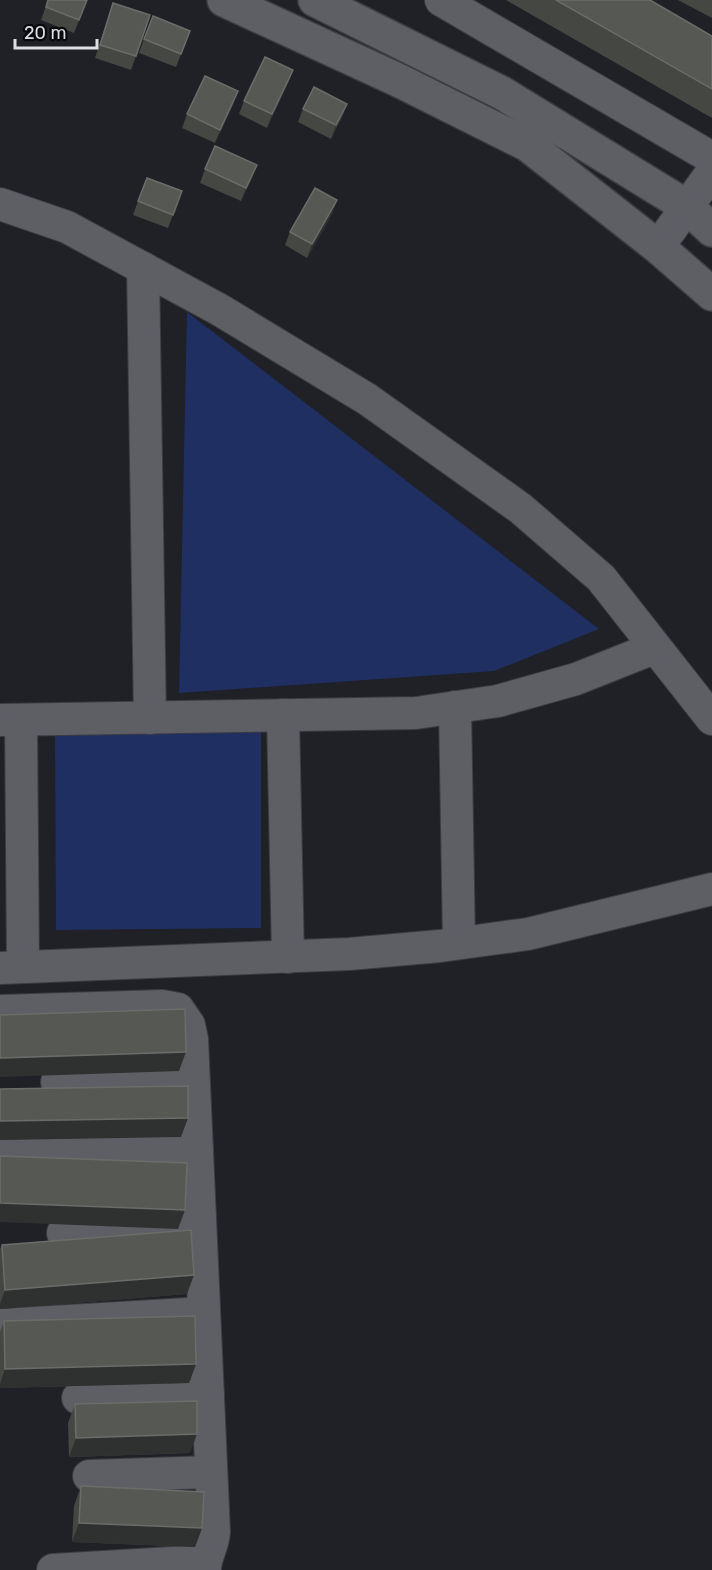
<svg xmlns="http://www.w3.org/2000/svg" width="712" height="1570" viewBox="0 0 712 1570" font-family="Rubik,sans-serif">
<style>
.green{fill:#1f2f62}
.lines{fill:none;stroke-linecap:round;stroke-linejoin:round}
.street-casing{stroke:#3c3d42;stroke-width:34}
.secondary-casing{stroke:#3c3d42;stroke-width:36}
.street{stroke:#5d5f65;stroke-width:32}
.secondary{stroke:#5d5f65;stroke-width:33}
.wall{fill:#454742}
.shaded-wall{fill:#2f3130}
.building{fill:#565853;stroke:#6b6d6a;stroke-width:1.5}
</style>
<rect width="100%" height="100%" fill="#1f2126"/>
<g class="green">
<path d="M187,312L599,629L494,671L179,693Z"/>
<path d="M261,732V928L56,930L55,733Z"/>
</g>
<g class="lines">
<g class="street-casing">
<g id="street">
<path d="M441,0L712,158"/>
<path d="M0,204L67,227L220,310L367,399L520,508L601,578L712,719"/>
<path d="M658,247L712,172"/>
<path d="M143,268L150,718"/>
<path d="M455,707L459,943"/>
<path d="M283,715L288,957"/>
<path d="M0,720L416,713L498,701L576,679L654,648"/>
<path d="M21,720L23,967"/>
<path d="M0,968L349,954L440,946L528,934L712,889"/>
<path d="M0,1011L162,1006L178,1009L189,1025L192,1039L214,1532C213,1547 205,1556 205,1570"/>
<path d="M57,1082L193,1078"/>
<path d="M0,1156L197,1149"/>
<path d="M63,1233L200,1229"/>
<path d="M0,1325L204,1313"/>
<path d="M78,1398L208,1395"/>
<path d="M89,1476L211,1472"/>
<path d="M53,1570L205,1561"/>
</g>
</g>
<g class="secondary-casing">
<g id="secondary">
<path d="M224,0L400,81L528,145L658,247L712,294"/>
<path d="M315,0L502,93L686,206L712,230"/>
</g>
</g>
<use href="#street" class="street"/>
<use href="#secondary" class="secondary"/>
</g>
<g class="wall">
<path d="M48,0H87L74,33L41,20Z"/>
<path d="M506,0H650L712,36V118Z"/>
<path d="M678,0H712V18Z"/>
<path d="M113,3L136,56L131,70L95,58Z"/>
<path d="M190,31L176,67L139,53L144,39Z"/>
<path d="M293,70L288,83L267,128L239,114L244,101Z"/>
<path d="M347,104L342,117L331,139L298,122L303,109Z"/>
<path d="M233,105L215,143L182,128L187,114Z"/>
<path d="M205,169L252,178L241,201L200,183Z"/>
<path d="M182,191L168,228L133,215L138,201Z"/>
<path d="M337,200L332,214L307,258L285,245L290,232Z"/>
<path d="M2,1245L187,1294L0,1309V1249Z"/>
<path d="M4,1321L196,1364L189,1383L0,1388V1332Z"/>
<path d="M75,1404L190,1453L69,1457L68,1423Z"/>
<path d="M81,1486L202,1528L195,1547L72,1542L74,1506Z"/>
</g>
<g class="shaded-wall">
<path d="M293,70L288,83L267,128L272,114Z"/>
<path d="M238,91L233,105L215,143L220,130Z"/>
<path d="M347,104L342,117L331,139L336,125Z"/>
<path d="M257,165L252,178L241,201L246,188Z"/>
<path d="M337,200L332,214L307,258L312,244Z"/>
<path d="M186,1052L179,1071L0,1077V1058Z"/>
<path d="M188,1118L181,1137L0,1140V1121Z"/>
<path d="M0,1203L185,1210L178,1229L0,1222Z"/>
<path d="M194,1275L187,1294L0,1309V1304L5,1290Z"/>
<path d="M196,1364L189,1383L0,1388V1384L5,1369Z"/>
<path d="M197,1434L190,1453L69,1457L76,1438Z"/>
<path d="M79,1523L202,1528L195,1547L72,1542Z"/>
</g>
<g class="building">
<path d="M48,0H87L79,20L46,7Z"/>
<path d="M556,0H650L712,36V89Z"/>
<path d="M113,3L150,15L136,56L100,45Z"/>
<path d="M153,16L190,31L181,54L144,39Z"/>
<path d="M265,57L293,70L272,114L244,101Z"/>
<path d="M205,76L238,91L220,130L187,114Z"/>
<path d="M314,87L347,104L336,125L303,109Z"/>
<path d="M215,146L257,165L246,188L205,169Z"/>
<path d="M147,178L182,191L173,215L138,201Z"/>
<path d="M315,188L337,200L312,244L290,232Z"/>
<path d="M185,1009L186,1052L0,1058V1015Z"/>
<path d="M188,1086V1118L0,1121V1089Z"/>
<path d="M0,1156L187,1163L185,1210L0,1203Z"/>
<path d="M191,1230L194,1275L5,1290L2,1245Z"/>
<path d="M195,1316L196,1364L5,1369L4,1321Z"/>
<path d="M197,1401V1434L76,1438L75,1404Z"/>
<path d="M81,1486L204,1492L202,1528L79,1523Z"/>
</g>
<path d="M15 39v9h82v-9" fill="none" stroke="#dedfe3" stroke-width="3"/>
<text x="24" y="39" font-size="18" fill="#dedfe3" stroke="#090a0d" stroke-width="4.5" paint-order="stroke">20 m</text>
</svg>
